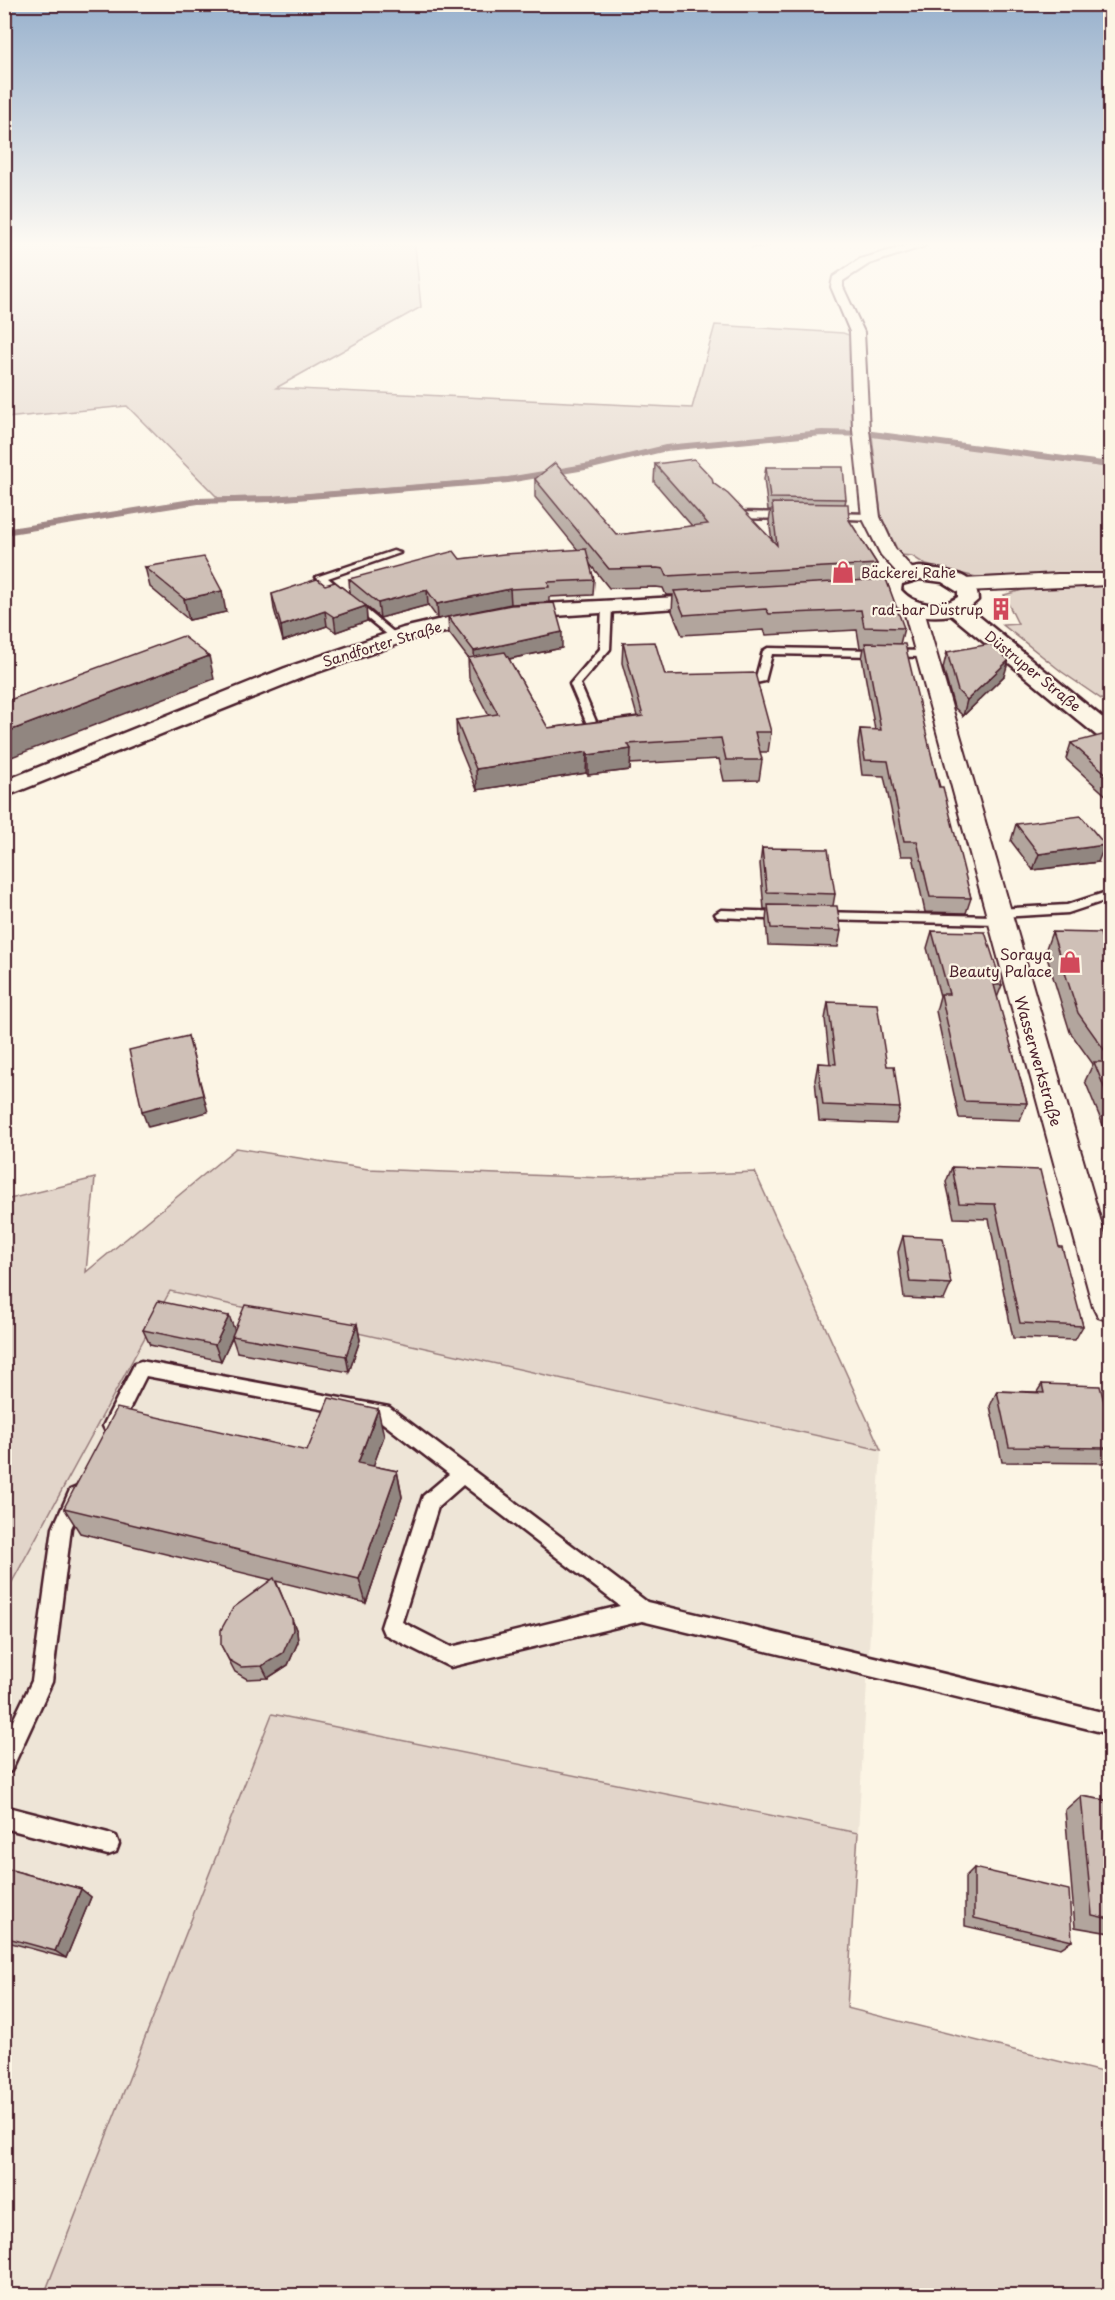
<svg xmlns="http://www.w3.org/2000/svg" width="1115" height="2300" viewBox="0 0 1115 2300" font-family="'Playpen Sans',sans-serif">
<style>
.built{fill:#eee5d7}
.green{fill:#e2d5ca;stroke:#967a7a;stroke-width:1.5}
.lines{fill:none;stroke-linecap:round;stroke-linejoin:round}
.stream{stroke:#917474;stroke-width:6}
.service-casing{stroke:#4a1f2b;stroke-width:5}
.minor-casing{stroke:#4a1f2b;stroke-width:4}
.tertiary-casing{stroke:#4a1f2b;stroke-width:5}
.service{fill:#fcf5e5;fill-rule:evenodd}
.minor{fill:#fcf5e5;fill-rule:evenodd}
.tertiary{fill:#fcf5e5;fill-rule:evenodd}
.wall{fill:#b2a59d;stroke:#4a1f2b;stroke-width:1.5}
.shaded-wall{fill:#918680;stroke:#4a1f2b;stroke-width:1.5}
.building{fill:#cfc0b7;stroke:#4a1f2b;stroke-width:1.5}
.labels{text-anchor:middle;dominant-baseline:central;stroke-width:4.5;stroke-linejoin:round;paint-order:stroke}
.far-poi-label{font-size:14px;fill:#4a1f2b;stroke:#fcf5e5;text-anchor:start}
.far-street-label{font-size:14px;fill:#4a1f2b;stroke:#fcf5e5}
.poi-label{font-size:15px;fill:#4a1f2b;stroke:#fcf5e5;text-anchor:end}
.street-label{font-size:15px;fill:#4a1f2b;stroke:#fcf5e5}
</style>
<rect width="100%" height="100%" fill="#fcf5e5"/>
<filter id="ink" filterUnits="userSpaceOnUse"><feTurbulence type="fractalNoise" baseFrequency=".0167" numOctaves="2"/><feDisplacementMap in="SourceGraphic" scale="12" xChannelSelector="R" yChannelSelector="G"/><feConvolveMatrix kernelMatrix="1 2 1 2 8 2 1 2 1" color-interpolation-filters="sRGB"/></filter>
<g filter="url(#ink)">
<path class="built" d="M170,1291L881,1450L858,1833L272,1714L44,2295L5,2296V1595Z"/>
<g class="green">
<path d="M5,246H415L421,307L276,388L692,408L715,325L843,333L849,335L851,349L853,432H821L665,447L590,465L509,478L272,497L218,498L127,406L5,418Z"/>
<path d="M872,435L1110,467V705L1062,672L1003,625L1018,624L1004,595L1030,588V575L976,577L926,565L912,556L900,555L881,516Z"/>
<path d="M236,1148L368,1169L604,1178L755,1172L881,1450L170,1291L5,1595V1200L95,1178L86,1272Z"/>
<path d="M272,1714L858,1833L847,2008L1110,2074V2295H44Z"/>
</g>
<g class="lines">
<path class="stream" d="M4,532L198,501L272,499L508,480L591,466L666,448L822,433L872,434L1110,465"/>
<g class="service-casing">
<g id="service">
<path d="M728,509L739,512L790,513L794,516L790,519L737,518L728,513Z"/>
<path d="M829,513L871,514L875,517L871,520L826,518L825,516Z"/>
<path d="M393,551L400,553L328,578L397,635L399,637L394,640L316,577Z"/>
<path d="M607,604L612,607L610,649L580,684L597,724L592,727L587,724L570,684L600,649L602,607Z"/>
<path d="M768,648L925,651L930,654L925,657L772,654L765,681L756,683L755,681L763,651Z"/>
<path d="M1110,891V899L1068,913L1002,917L1005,920L999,924L819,920L813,916L819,912L993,916V910L997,909L1067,905Z"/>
<path d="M721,910L786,912L792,916L786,920L717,917L715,914Z"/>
<path d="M141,1361L389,1407L647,1602L1110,1714V1734L642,1621L450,1667L384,1634L381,1627L421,1502L423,1496L449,1474L379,1420L146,1376L118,1432L112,1434L106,1432L103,1426L106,1420L135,1363ZM463,1485L620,1606L451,1647L402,1622L438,1507Z"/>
<path d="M77,1487L84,1490L86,1496L71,1528L52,1682L11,1771L4,1774V1739L32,1681L53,1528L70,1490Z"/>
<path d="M4,1806L108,1833L116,1836L119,1844L116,1852L108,1855L4,1828Z"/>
</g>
</g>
<g class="minor-casing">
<g id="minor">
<path d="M906,246H925L869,264L843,281V287L864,332L869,430L880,517L895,549L917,574L908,580L902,578L881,555L862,517L853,430L850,332L831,287L833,277L860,259Z"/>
<path d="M1058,574H1110V585L964,591L955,585L964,579Z"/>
<path d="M913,601L923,607L1110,1253V1321L1098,1317L1093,1307L903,607Z"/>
</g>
</g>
<g class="tertiary-casing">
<g id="tertiary">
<path d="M920,567C942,570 978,571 978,600L969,608L1110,724V742L1102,740L951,615C925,619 896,614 880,591L886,577L901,570ZM920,579L942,582L958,592V597C940,609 915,606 901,590L902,584Z"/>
<path d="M717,595L724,597L727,601L724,605L523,618L418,637L301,678L4,797V781L285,668L403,628L459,615L523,605Z"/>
</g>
</g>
<use href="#service" class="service"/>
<use href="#minor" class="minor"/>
<use href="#tertiary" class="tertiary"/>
</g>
<g class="wall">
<path d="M655,464L713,483L772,540L769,521L771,510H768L764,479L766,467L846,499L845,504L849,520L877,564L875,580L904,628L900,644L971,898L966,913L925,912L913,856H901L884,776L862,775L858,744L860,729L875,730L862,658L864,648H860L857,630L766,635L764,630L682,635L672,611L673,595H666L663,588L656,587L609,588L589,563L594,580L593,595L549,597V602L511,604L438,619L428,605L380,618L366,606L367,621L336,632L327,626L283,641L274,609L272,594L325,585L350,594L349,579L460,559L578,550L535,497V479L617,535L692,526L654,482Z"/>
<path d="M145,567L226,612L189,620L150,587Z"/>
<path d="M448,617L562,648L509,659L548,728L637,716L622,663L623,643L665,675L771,732L768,752H760L762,760L759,780L724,781L719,759L630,764V770L588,775L586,773L477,790L457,741L456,720L489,716L469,678L468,658L449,633Z"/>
<path d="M947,652L1004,676L963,716L954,707L943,668Z"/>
<path d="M1110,738V799L1066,759L1071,743Z"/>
<path d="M1016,824L1098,862L1033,870L1011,841Z"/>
<path d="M762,848L835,894L833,906L841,931L838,947L768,945L766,921L767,909H764L760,864Z"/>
<path d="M932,931L1002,985L997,998L1027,1103L1020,1120L959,1118L936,1011L940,996L927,948Z"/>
<path d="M1052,932L1110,963V1149L1105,1130L1085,1081L1093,1064L1070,1032L1045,951Z"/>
<path d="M828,1002L887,1066L900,1108L896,1124L819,1121L815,1080L818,1063L830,1064L825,1019Z"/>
<path d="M952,1167L1059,1247L1083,1326L1075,1340L1013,1338L989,1219L954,1218L946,1182Z"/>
<path d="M903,1236L951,1284L944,1300L904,1298L898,1252Z"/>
<path d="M229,1316L234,1330L357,1324L360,1340L349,1372L237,1352L232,1337L221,1361L150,1345L143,1330Z"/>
<path d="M1042,1384L1110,1425V1458L1107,1463L1002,1462L990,1406L997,1391L1037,1392Z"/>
<path d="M384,1436L373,1466L397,1471L402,1497L366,1603L276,1581L297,1632L298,1642L288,1665L268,1678L247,1679L235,1672L221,1645L272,1580L80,1533L64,1508L307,1451Z"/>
<path d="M1081,1796L1110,1801V1933L1075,1927L1065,1810Z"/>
<path d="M4,1868L81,1889L91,1897L66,1958L4,1941Z"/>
<path d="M974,1868L1072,1941L1061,1948L965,1926V1877Z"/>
</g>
<g class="shaded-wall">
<path d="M753,246H770L752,248Z"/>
<path d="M510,589L511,604L438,619L437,604Z"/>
<path d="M427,590L428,605L380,618L378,603Z"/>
<path d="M222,591L226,612L189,620L184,599Z"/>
<path d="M366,606L367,621L336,632L334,617Z"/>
<path d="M325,611L327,626L283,641L281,626Z"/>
<path d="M562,632V648L475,666L474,651Z"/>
<path d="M209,656L214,679L4,760V733Z"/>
<path d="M1009,660L1004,676L963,716L967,700Z"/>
<path d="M631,749L630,770L588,775V755Z"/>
<path d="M587,752L586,773L477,790L476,769Z"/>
<path d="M1105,845L1098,862L1033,870L1039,854Z"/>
<path d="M188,1036L208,1112L148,1127L142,1111Z"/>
<path d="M229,1316L235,1331L221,1361L215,1345Z"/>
<path d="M357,1324L360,1340L349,1372L346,1356Z"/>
<path d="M378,1409L384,1436L365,1489L358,1463Z"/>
<path d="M397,1471L402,1497L366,1603L359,1579Z"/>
<path d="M292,1619L297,1632L298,1642L288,1665L268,1678L262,1666Z"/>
<path d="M81,1889L91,1897L66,1958L55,1951Z"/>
</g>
<g class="building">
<path d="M694,459L712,478L713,483L728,494L777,545L772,503L848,504L849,520L877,564L667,576L664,569L657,568L609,569L535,479L555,463L617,535L708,524L655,464Z"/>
<path d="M766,467H843L846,499L770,498Z"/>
<path d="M586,549L594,580L548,582L549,587L510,589L437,604L427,590L378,603L349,579L454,551L460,559L504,554Z"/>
<path d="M204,557L222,591L184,599L145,567Z"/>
<path d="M317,579L325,585L335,582L366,606L334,617L325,611L281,626L272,594Z"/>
<path d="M886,579L904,628L864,627L861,610L769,614L766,609L684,615L674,591Z"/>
<path d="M554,603L562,632L474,651L448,617L511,605Z"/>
<path d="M183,636L209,656L4,733V702Z"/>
<path d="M655,642L665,675L755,673L771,732H755L762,760H726L721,738L628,744L631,749L588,755L587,752L476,769L456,720L498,714L468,658L505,652L548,728L643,716L623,643Z"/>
<path d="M865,643L905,644L939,787H943L971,898L930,897L917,841H904L888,761L865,760L860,729L881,730Z"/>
<path d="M990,644L1009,660L967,700L958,691L947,652Z"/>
<path d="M1106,734L1110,738V777L1071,743Z"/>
<path d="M1081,816L1105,845L1039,854L1016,824Z"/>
<path d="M762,848L828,849L835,894L767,892Z"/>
<path d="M768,905L837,906L841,931L771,928Z"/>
<path d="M932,931L985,932L1002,985H994L1027,1103L964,1101L941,994H949Z"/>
<path d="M1052,932L1100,933L1110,963V1058L1078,1013Z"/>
<path d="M828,1002L877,1004L887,1066H894L900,1108L823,1105L818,1063L836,1064Z"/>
<path d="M188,1036L203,1095L142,1111L129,1050Z"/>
<path d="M1094,1062H1110V1102Z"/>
<path d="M952,1167L1040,1170L1059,1247H1062L1083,1326L1020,1323L995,1204L959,1203Z"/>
<path d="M903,1236L943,1238L951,1284L910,1282Z"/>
<path d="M158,1301L229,1316L215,1345L143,1330Z"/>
<path d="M245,1305L357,1324L346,1356L232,1336Z"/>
<path d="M1042,1384L1100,1386L1110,1425V1448L1009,1447L997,1391L1044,1393Z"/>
<path d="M329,1398L378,1409L358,1463L397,1471L359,1579L64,1508L117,1408L307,1451Z"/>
<path d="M274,1578L292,1619L293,1630L283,1653L262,1666L241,1667L229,1660L221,1645V1630L233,1608Z"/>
<path d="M1081,1796L1110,1801V1919L1092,1915Z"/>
<path d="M4,1868L81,1889L55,1951L4,1937Z"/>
<path d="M974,1868L1069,1890L1072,1941L974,1918Z"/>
</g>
</g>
<linearGradient id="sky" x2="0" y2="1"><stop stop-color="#98b1cd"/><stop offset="0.43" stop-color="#fefaf3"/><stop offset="1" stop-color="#fefaf3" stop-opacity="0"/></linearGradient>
<rect width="1115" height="568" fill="url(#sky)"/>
<defs>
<g id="shop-bare" transform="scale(1.8)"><path d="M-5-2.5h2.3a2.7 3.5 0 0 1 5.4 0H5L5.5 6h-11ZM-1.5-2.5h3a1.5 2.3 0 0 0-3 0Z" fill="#d1495b" stroke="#fcf5e5" stroke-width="2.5" paint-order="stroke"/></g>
<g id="building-bare" transform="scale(1.8)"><path d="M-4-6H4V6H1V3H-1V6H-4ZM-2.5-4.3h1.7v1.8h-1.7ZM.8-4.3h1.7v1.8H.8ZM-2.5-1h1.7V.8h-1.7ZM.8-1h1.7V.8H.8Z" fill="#d1495b" stroke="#fcf5e5" stroke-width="2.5" paint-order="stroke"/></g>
</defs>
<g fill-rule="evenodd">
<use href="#shop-bare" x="843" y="572"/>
<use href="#building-bare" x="1001" y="609"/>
<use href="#shop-bare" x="1070" y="962"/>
</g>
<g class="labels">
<g class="far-poi-label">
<text x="861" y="572">Bäckerei Rahe</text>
<text x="983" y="609" text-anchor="end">rad-bar Düstrup</text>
</g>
<g class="far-street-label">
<text transform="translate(382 644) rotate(-17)">Sandforter Straße</text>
<text transform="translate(1033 671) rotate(39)">Düstruper Straße</text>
</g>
<g class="poi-label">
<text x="1052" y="953">Soraya<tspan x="1052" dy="17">Beauty Palace</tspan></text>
</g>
<g class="street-label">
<text transform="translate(1039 1061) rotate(74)">Wasserwerkstraße</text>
</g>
</g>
<rect width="1115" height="2300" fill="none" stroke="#fcf5e5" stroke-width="24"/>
<rect x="12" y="12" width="1091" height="2276" fill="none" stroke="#4a1f2b" stroke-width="2" filter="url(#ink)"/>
</svg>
